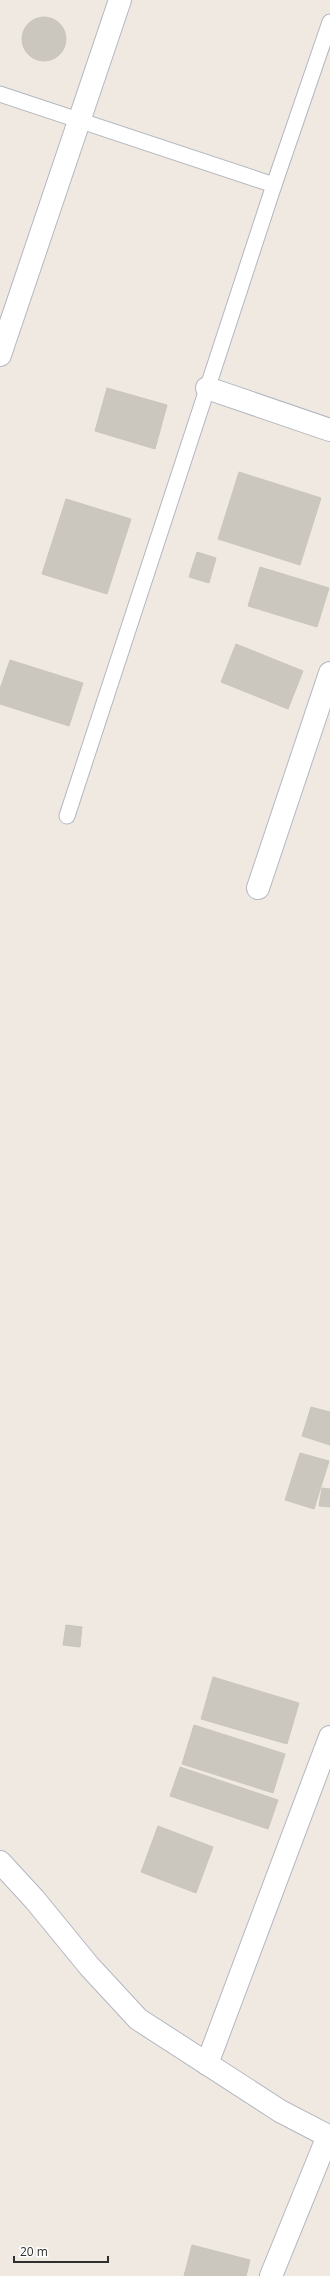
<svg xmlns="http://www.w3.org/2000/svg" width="330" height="2276" viewBox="0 0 330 2276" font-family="'Open Sans',sans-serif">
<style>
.building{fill:#cbc7bf;stroke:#cbc5ba}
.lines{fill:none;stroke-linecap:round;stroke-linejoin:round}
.lane-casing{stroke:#b4b7c1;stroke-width:17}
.street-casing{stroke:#b4b7c1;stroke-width:24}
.lane{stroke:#fff;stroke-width:15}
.street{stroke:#fff;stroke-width:22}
</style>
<rect width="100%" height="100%" fill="#efe9e1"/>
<g class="building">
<circle cx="44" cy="39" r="22"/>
<path d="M107,388L167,405L155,449L95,431Z"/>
<path d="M239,472L321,498L300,565L218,539Z"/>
<path d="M66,499L131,519L107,594L42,574Z"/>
<path d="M197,552L216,558L209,583L189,577Z"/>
<path d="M260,567L329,588L317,627L248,606Z"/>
<path d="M236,644L303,671L288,709L221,682Z"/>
<path d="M10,660L83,683L69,726L0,704V689Z"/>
<path d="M311,1407L330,1412V1445L302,1436Z"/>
<path d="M300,1453L329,1461L314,1509L285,1500Z"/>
<path d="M322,1488L330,1489V1507L319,1506Z"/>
<path d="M66,1625L82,1627L80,1647L63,1645Z"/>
<path d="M213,1677L299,1703L287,1744L201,1719Z"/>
<path d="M194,1725L285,1754L273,1793L182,1764Z"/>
<path d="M180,1767L278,1800L268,1829L170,1796Z"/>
<path d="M158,1826L213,1847L196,1893L141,1872Z"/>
<path d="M192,2245L250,2260L246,2276H184Z"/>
</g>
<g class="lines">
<g class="lane-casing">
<g id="lane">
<path d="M0,94L274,185"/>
<path d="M67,816L274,185L330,22"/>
</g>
</g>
<g class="street-casing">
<g id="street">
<path d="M0,355L120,0"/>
<path d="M207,388L330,430"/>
<path d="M258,888L330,673"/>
<path d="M0,1862L35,1900L89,1966L138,2019L280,2111L330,2137"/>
<path d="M207,2064L330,1737"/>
<path d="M271,2276L328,2136"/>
</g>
</g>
<use href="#lane" class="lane"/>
<use href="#street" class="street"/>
</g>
<path d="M14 2256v6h94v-6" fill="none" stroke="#2e2e2e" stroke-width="2"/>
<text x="20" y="2256" font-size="12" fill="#2e2e2e" stroke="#ffffff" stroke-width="3" paint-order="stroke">20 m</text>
</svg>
